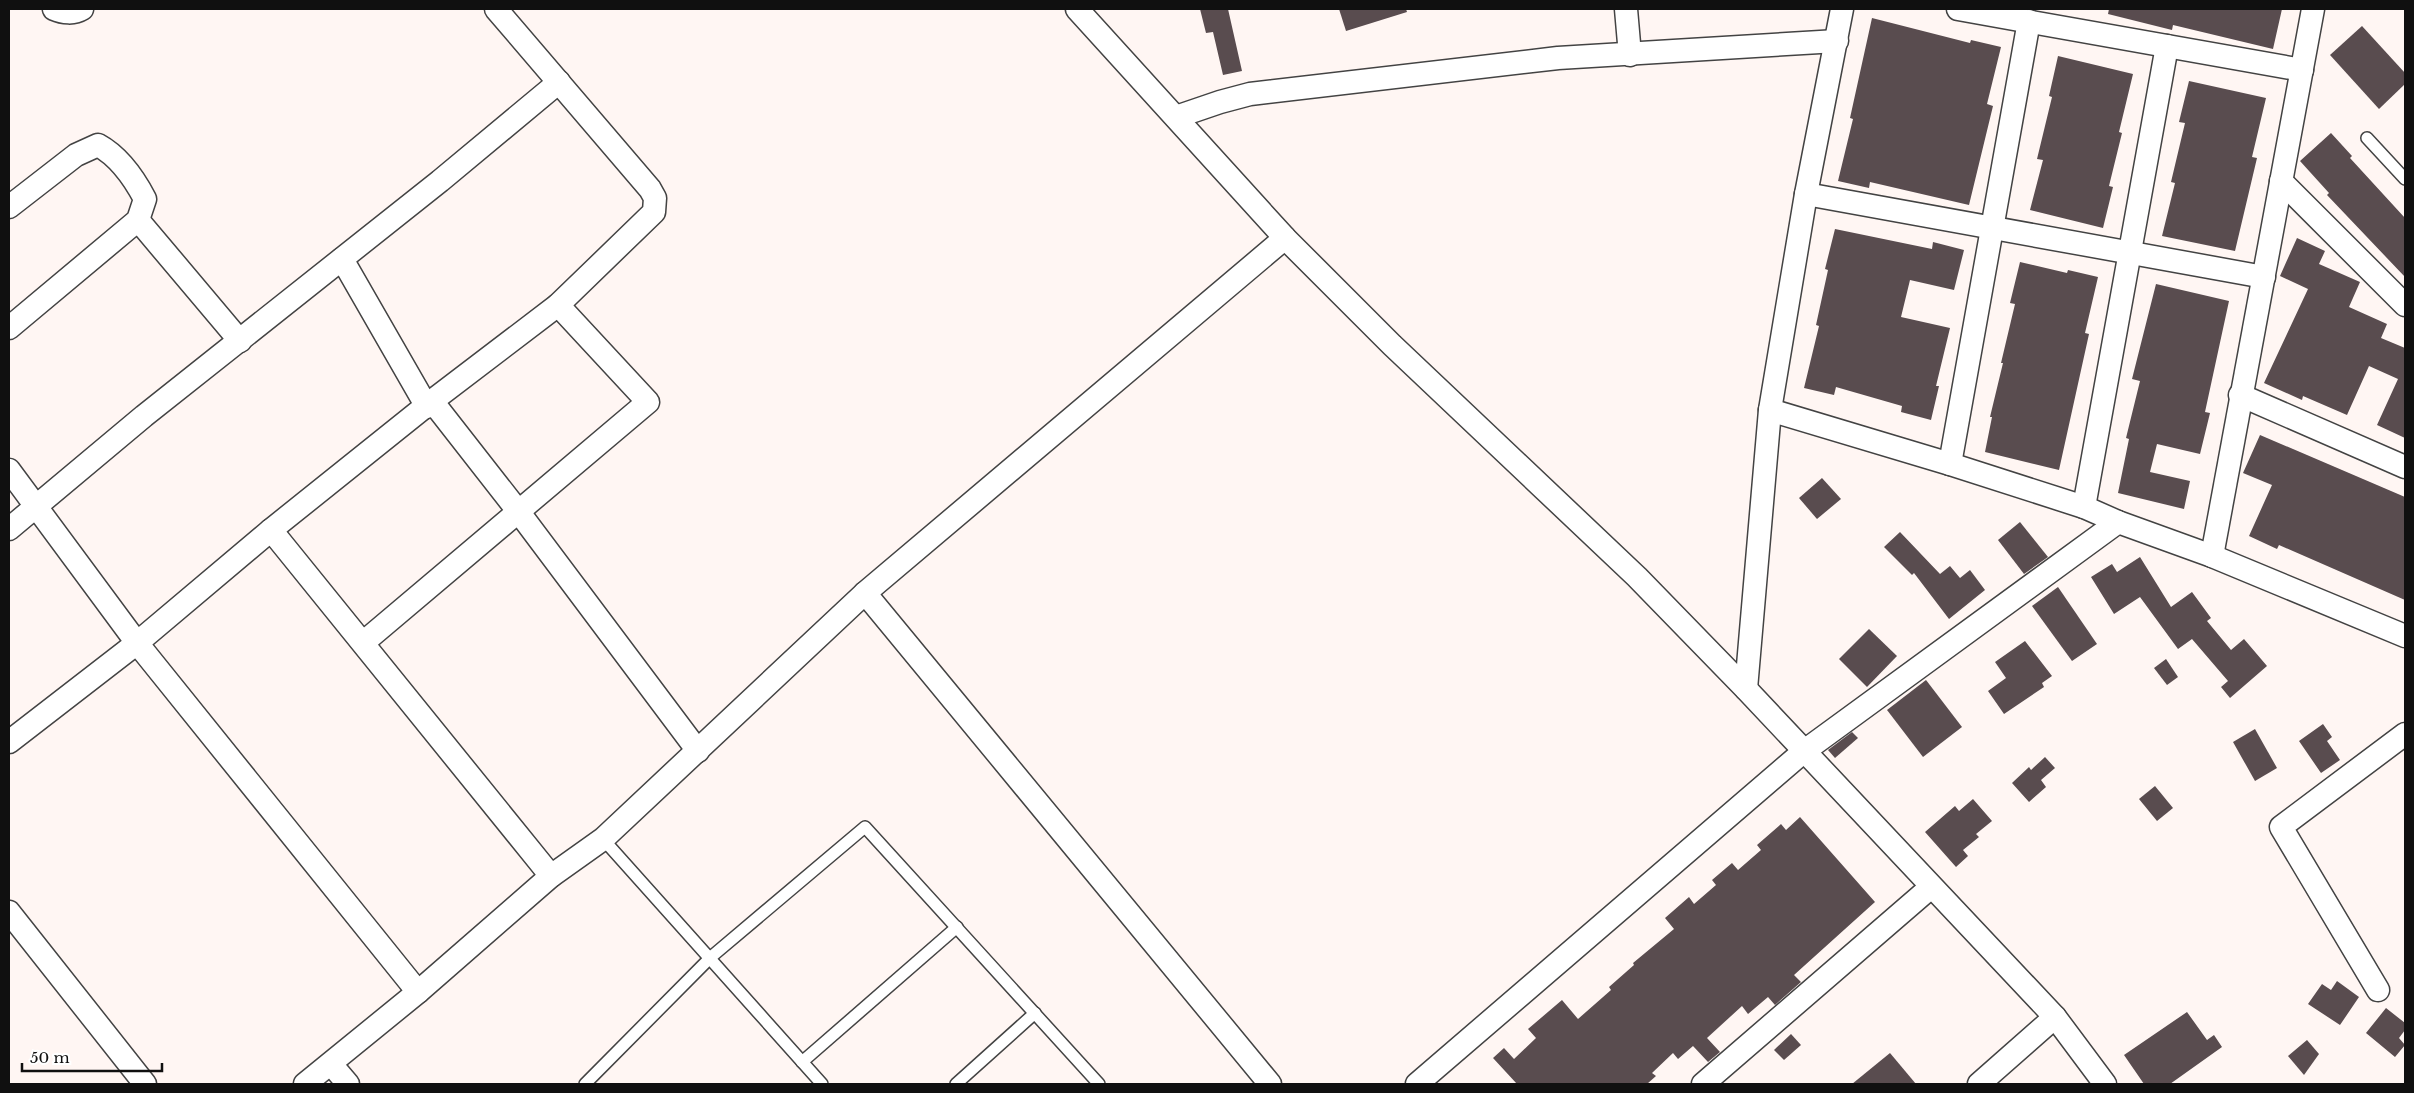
<svg xmlns="http://www.w3.org/2000/svg" width="2414" height="1093" viewBox="0 0 2414 1093" font-family="'Libre Baskerville',serif">
<style>
.building{fill:#594c4f}
.lines{fill:none;stroke-linecap:round;stroke-linejoin:round}
.lane-casing{stroke:#434343;stroke-width:14}
.street-casing{stroke:#434343;stroke-width:25}
.lane{stroke:#fff;stroke-width:11}
.street{stroke:#fff;stroke-width:22}
</style>
<rect width="100%" height="100%" fill="#fff6f3"/>
<g class="building">
<path d="M1200,9H1228L1242,71L1223,75L1213,32L1206,33Z"/>
<path d="M1339,9H1406L1407,12L1346,31Z"/>
<path d="M2109,9H2282L2273,49L2173,25L2172,30L2108,14Z"/>
<path d="M1872,18L1970,43L1971,40L2001,47L1987,104L1993,106L1969,205L1870,182L1869,188L1838,181L1853,119L1850,118Z"/>
<path d="M2362,26L2405,73V84L2379,109L2330,55Z"/>
<path d="M2058,56L2133,74L2119,132L2122,133L2109,186L2113,187L2103,228L2030,210L2043,160L2037,159L2052,97L2049,96Z"/>
<path d="M2189,81L2266,98L2252,157L2257,158L2235,251L2162,236L2175,183L2171,182L2185,123L2179,122Z"/>
<path d="M2331,133L2352,156L2350,158L2405,218V277L2327,195L2329,193L2300,161Z"/>
<path d="M1835,229L1932,249L1933,242L1964,250L1954,290L1910,280L1901,317L1950,328L1936,386H1939L1931,420L1901,412L1902,406L1836,387L1834,395L1804,388L1819,326L1816,325L1828,270L1825,269Z"/>
<path d="M2297,238L2325,251L2319,264L2360,282L2349,307L2387,324L2381,338L2405,348V438L2377,425L2398,379L2369,366L2347,415L2303,396L2302,400L2264,383L2308,289L2280,276Z"/>
<path d="M2020,262L2067,273L2068,270L2098,277L2085,333L2089,334L2059,470L1985,452L1992,417H1990L2003,363H2001L2015,304L2010,303Z"/>
<path d="M2156,284L2229,301L2205,412L2210,413L2200,454L2157,444L2150,472L2190,481L2184,509L2118,493L2129,439L2126,438L2140,381L2132,379Z"/>
<path d="M2260,435L2405,497V600L2279,545L2277,549L2249,536L2272,485L2243,473Z"/>
<path d="M1822,478L1841,499L1817,519L1799,498Z"/>
<path d="M2020,522L2048,557L2024,574L1998,540Z"/>
<path d="M1900,532L1940,574L1950,566L1960,578L1970,570L1985,590L1949,619L1914,573L1912,575L1884,547Z"/>
<path d="M2140,557L2171,607L2192,592L2211,618L2207,621L2231,650L2244,639L2267,666L2230,698L2221,687L2228,681L2192,639L2178,649L2140,597L2114,614L2091,577L2112,564L2117,572Z"/>
<path d="M2058,587L2097,644L2072,661L2032,606Z"/>
<path d="M1869,629L1897,656L1867,687L1839,659Z"/>
<path d="M2025,641L2052,676L2042,683L2044,687L2004,714L1988,691L2006,678L1995,662Z"/>
<path d="M2166,659L2178,677L2167,685L2154,668Z"/>
<path d="M1926,680L1962,727L1923,757L1887,710Z"/>
<path d="M2323,724L2332,737L2327,741L2340,760L2321,773L2299,741Z"/>
<path d="M2255,729L2277,768L2255,781L2233,742Z"/>
<path d="M1852,732L1858,738L1835,758L1828,750Z"/>
<path d="M2045,757L2055,768L2041,780L2046,787L2029,802L2012,783L2029,767L2031,770Z"/>
<path d="M2155,786L2173,808L2157,821L2139,799Z"/>
<path d="M1973,799L1992,821L1976,834L1979,837L1963,850L1968,856L1956,867L1925,832L1955,806L1959,811Z"/>
<path d="M1800,817L1875,902L1794,975L1801,982L1775,1005L1768,997L1748,1014L1742,1006L1707,1038L1720,1052L1708,1062L1693,1046L1678,1059L1673,1053L1652,1073L1656,1076L1647,1084H1517L1493,1058L1504,1048L1514,1059L1536,1038L1528,1029L1562,1000L1578,1019L1611,990L1609,987L1634,965L1633,963L1674,929L1665,918L1689,897L1694,904L1716,885L1712,880L1732,863L1738,870L1761,850L1757,845L1781,824L1786,830Z"/>
<path d="M2337,981L2359,997L2340,1025L2308,1004L2322,984L2331,990Z"/>
<path d="M2386,1008L2405,1023V1030L2399,1038L2405,1045L2395,1057L2366,1033Z"/>
<path d="M2187,1012L2207,1040L2214,1035L2222,1047L2170,1084H2144L2124,1055Z"/>
<path d="M1791,1034L1801,1045L1784,1060L1774,1050Z"/>
<path d="M2307,1040L2319,1054L2304,1075L2288,1056Z"/>
<path d="M1890,1053L1916,1084H1852Z"/>
</g>
<g class="lines">
<g class="lane-casing">
<g id="lane">
<path d="M2367,138L2405,179"/>
<path d="M603,839L822,1084"/>
<path d="M802,1062L957,927"/>
<path d="M585,1084L711,957L865,827L1099,1084"/>
<path d="M956,1084L1035,1013"/>
</g>
</g>
<g class="street-casing">
<g id="street">
<path d="M54,9C63,13 74,14 82,9"/>
<path d="M1077,9L1285,238L1392,345L1637,577L1746,689L2055,1017L2105,1084"/>
<path d="M1626,9L1630,55"/>
<path d="M1958,9L2302,70"/>
<path d="M1176,117L1220,102L1250,94L1558,58L1837,41"/>
<path d="M2281,181L2405,305"/>
<path d="M1806,194L2264,277"/>
<path d="M9,207L76,155L98,145C120,157 134,178 145,199L138,220L9,328"/>
<path d="M138,220L240,341"/>
<path d="M342,259L427,407"/>
<path d="M2240,395L2405,467"/>
<path d="M432,401L518,511L698,751"/>
<path d="M1770,410L1950,464L2084,507L2118,522L2212,556L2405,636"/>
<path d="M1950,464L2029,21"/>
<path d="M9,470L137,643L418,992"/>
<path d="M2084,507L2167,46"/>
<path d="M9,529L144,416L440,181L559,82"/>
<path d="M271,530L551,876"/>
<path d="M2212,556L2313,9"/>
<path d="M865,593L1270,1084"/>
<path d="M364,642L648,402L558,305"/>
<path d="M1746,689L1770,410L1806,194L1842,9"/>
<path d="M9,742L137,643L271,530L432,401L558,305L654,212L655,198L650,189L496,9"/>
<path d="M9,912L145,1084"/>
<path d="M2378,990L2281,827L2405,734"/>
<path d="M331,1064L348,1084"/>
<path d="M305,1084L418,992L551,876L603,839L865,593L1285,238"/>
<path d="M1417,1084L1803,752L2118,522"/>
<path d="M1703,1084L1931,887"/>
<path d="M1979,1084L2055,1017"/>
</g>
</g>
<use href="#lane" class="lane"/>
<use href="#street" class="street"/>
</g>
<rect width="2414" height="1093" fill="none" stroke="#101010" stroke-width="20"/>
<path d="M22 1063v8h140v-8" fill="none" stroke="#101010" stroke-width="2.5"/>
<text x="30" y="1063" font-size="15" fill="#101010" stroke="#ffffff" stroke-width="4" paint-order="stroke">50 m</text>
</svg>
